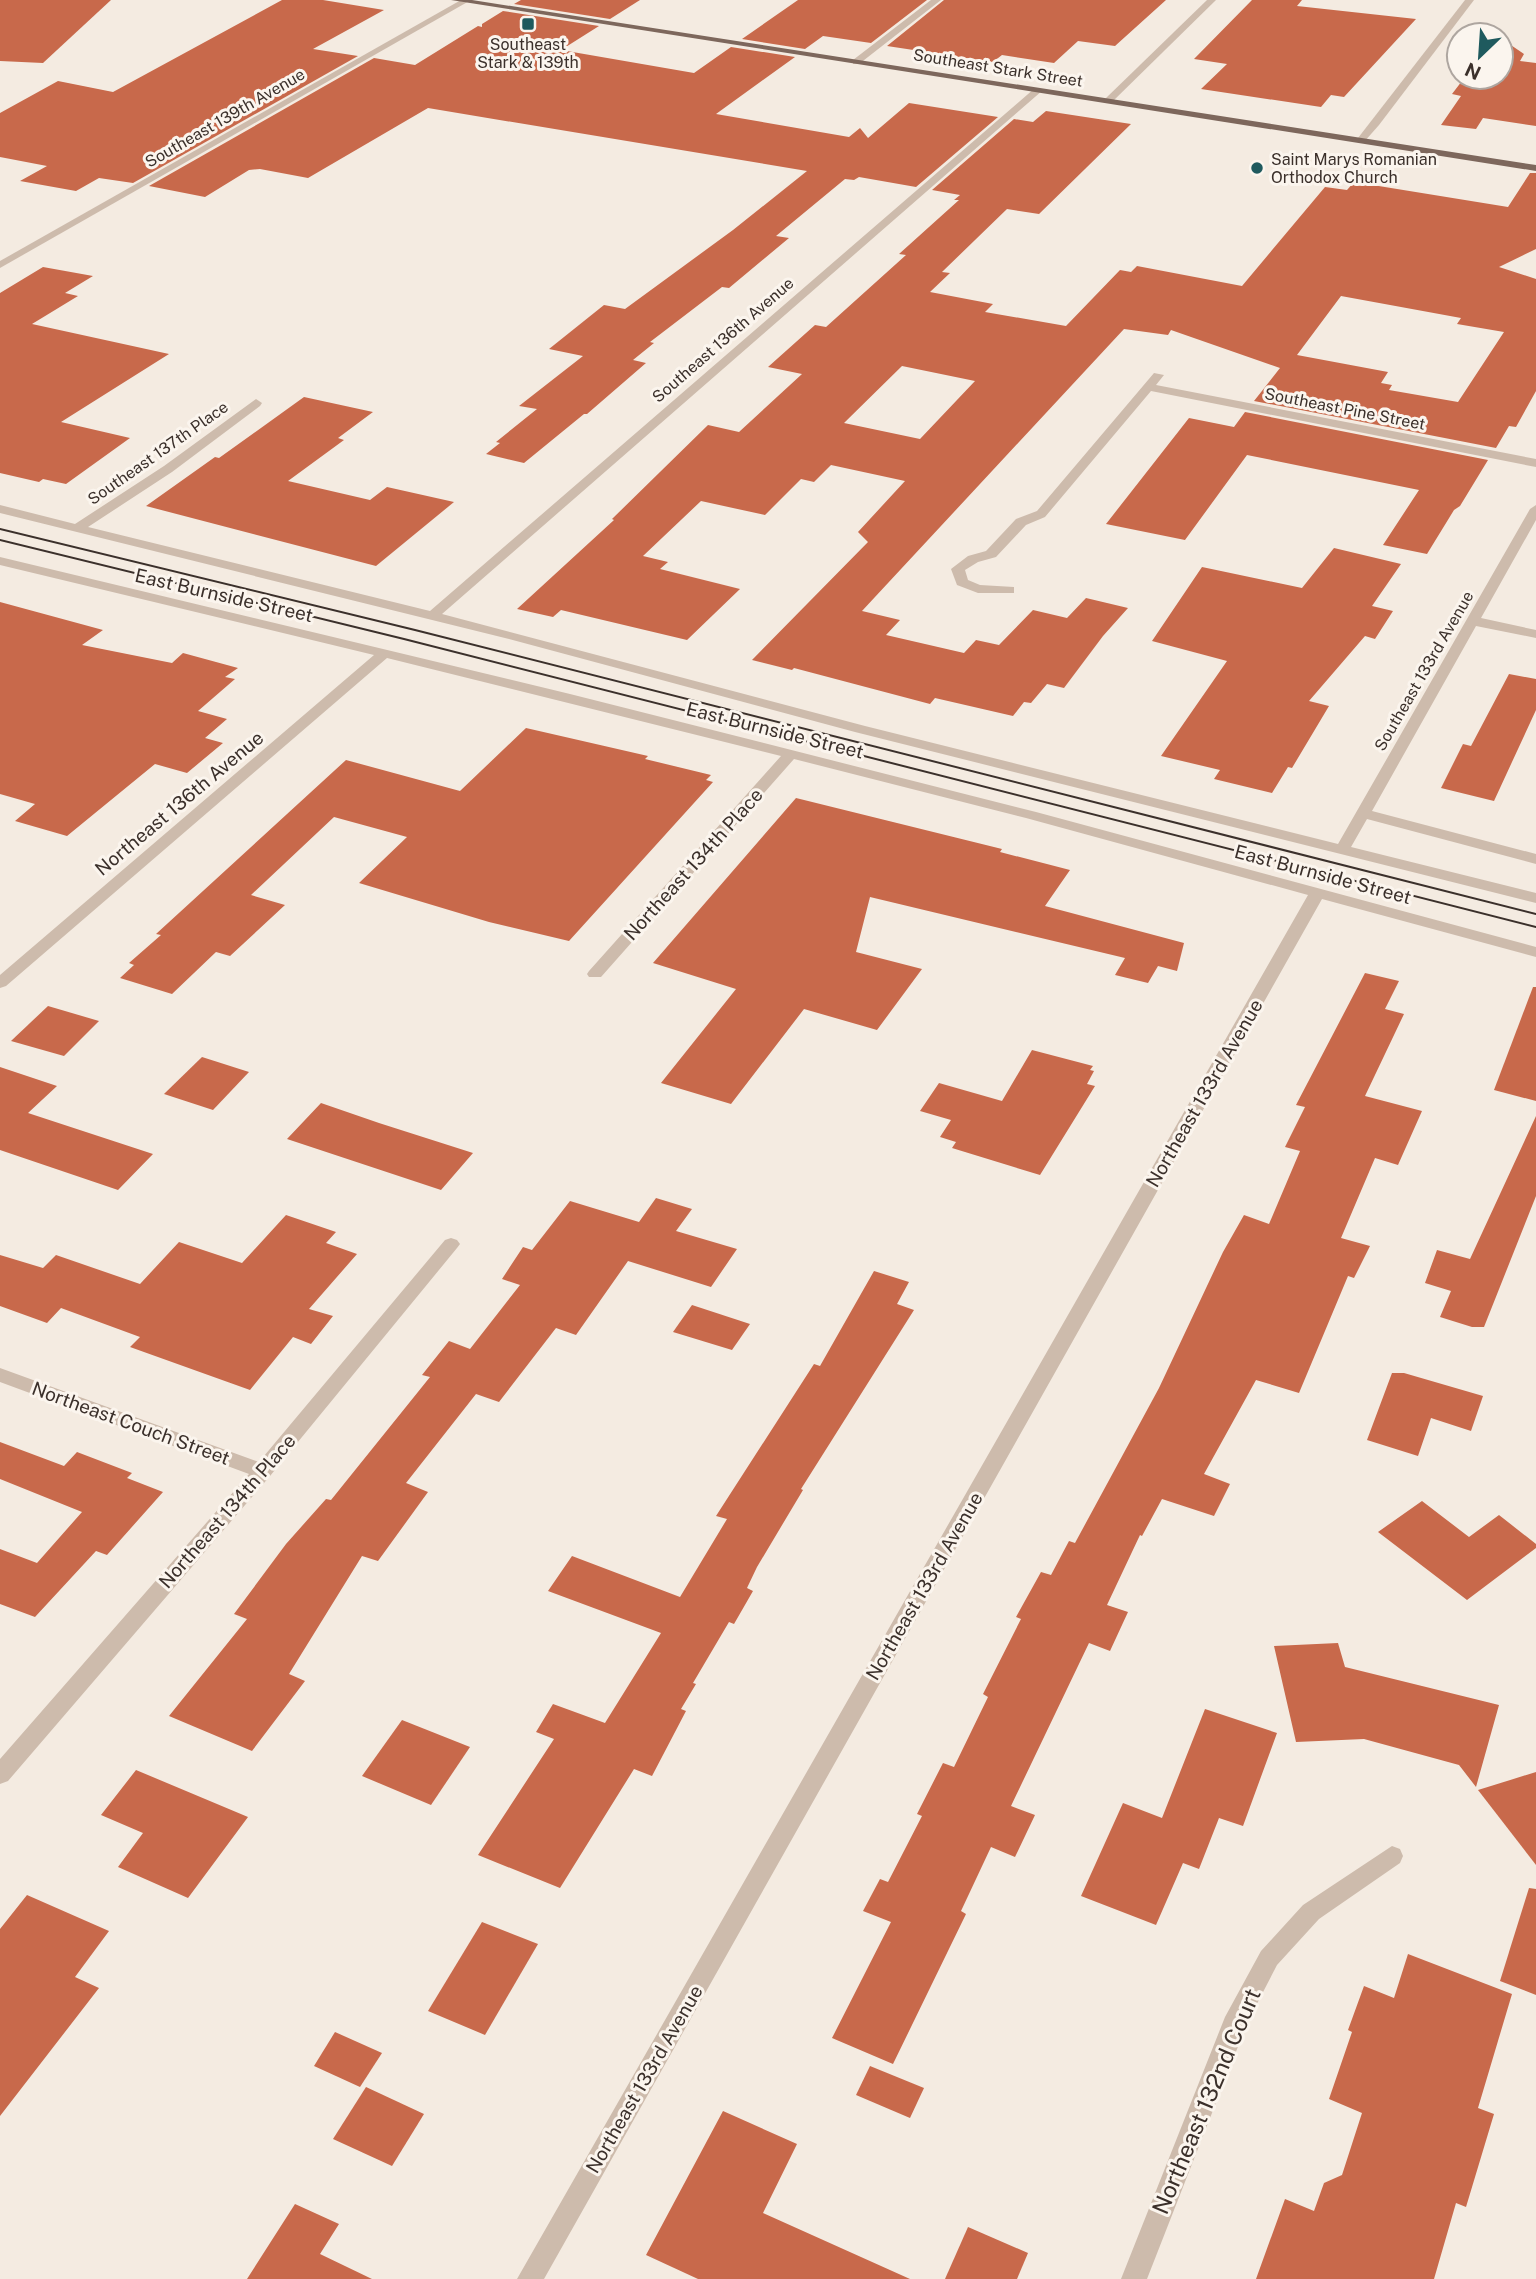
<svg xmlns="http://www.w3.org/2000/svg" width="1536" height="2279" viewBox="0 0 1536 2279" font-family="'Public Sans',sans-serif">
<style>
.building{fill:#c8694b;fill-rule:evenodd}
.lines{fill:none;stroke-linecap:round;stroke-linejoin:round}
.minor{fill:#cdbbac;fill-rule:evenodd}
.major{fill:#7d675c;fill-rule:evenodd}
.tram{stroke:#3b302b;stroke-width:2}
.poi-dot{fill:#1f5a5e;stroke:#fbf5ee;stroke-width:2.5}
.labels{text-anchor:middle;dominant-baseline:central;stroke-width:6;stroke-linejoin:round;paint-order:stroke}
.far-poi-label{font-size:16px;fill:#3b302b;stroke:#fbf5ee}
.far-street-label{font-size:16px;fill:#3b302b;stroke:#fbf5ee}
.street-label{font-size:19px;fill:#3b302b;stroke:#fbf5ee}
.near-street-label{font-size:23px;fill:#3b302b;stroke:#fbf5ee}
</style>
<rect width="100%" height="100%" fill="#f4ebe1"/>
<g class="building">
<path d="M0,0H111L43,63L0,61Z"/>
<path d="M282,0H323L384,10L313,49L358,56L133,183L99,178L76,191L20,181L47,166L0,157V113L58,81L113,92Z"/>
<path d="M521,0H640L610,19L514,4Z"/>
<path d="M798,0H927L871,43L823,36L805,49L742,39Z"/>
<path d="M944,0H1166L1115,46L1078,41L1054,63L1002,55L993,62L887,46Z"/>
<path d="M1252,0H1302L1297,6L1416,19L1344,97L1331,95L1321,107L1201,89L1227,64L1194,59Z"/>
<path d="M503,11L599,26L561,50L694,73L731,47L795,57L716,114L849,137L860,128L868,138L909,103L998,117L916,187L859,177L854,180L845,179L776,236L789,238L729,288L722,287L650,342L654,343L633,360L646,363L587,414H584L524,463L486,454L500,443L496,442L537,409L519,406L583,356L549,349L604,305L625,309L733,230L807,171L428,108L308,178L260,169L249,170L205,197L149,186L374,58L415,65L478,26L482,27V24Z"/>
<path d="M1502,39L1524,54L1520,61L1536,63V126L1483,118L1476,129L1441,125L1461,96L1452,94L1465,77H1501Z"/>
<path d="M1046,111L1131,124L1039,214L1007,209L942,272L950,273L930,292L993,304L985,312L1066,326L1120,270L1131,272L1137,266L1242,286L1325,187L1347,190L1354,182L1508,207L1530,173H1536V249L1499,267L1536,279V391L1516,427L1509,426L1496,448L1254,401L1280,368L1171,330L1168,335L1124,329L862,611L900,620L886,635L964,653L976,640L999,645L1033,610L1067,618L1086,598L1128,608L1103,636L1064,688L1047,684L1031,703L1024,702L1013,716L935,698L930,704L794,668L792,670L752,660L868,542L858,532L905,481L831,465L814,482L801,479L765,515L701,501L643,556L668,562L660,569L740,589L687,640L561,610L553,617L517,609L614,520L612,519L708,425L739,432L802,374L768,367L815,325L826,327L906,255L899,254L959,200H954L960,195L932,190L1014,119L1033,122ZM1341,296L1461,318L1457,324L1504,332L1458,402L1389,390L1392,385L1381,383L1388,372L1297,355ZM902,366L975,381L920,439L844,423Z"/>
<path d="M43,267L93,276L65,293L78,296L32,324L169,354L61,422L130,438L66,484L43,479L39,482L0,473V293Z"/>
<path d="M304,397L373,412L338,438L344,440L288,481L370,500L387,487L454,502L376,566L146,506L215,457L219,458Z"/>
<path d="M1245,412L1488,460L1460,506L1454,510L1427,554L1383,545L1419,490L1247,455L1185,540L1106,524L1189,418L1234,427Z"/>
<path d="M1334,548L1401,564L1372,606L1393,611L1375,639L1365,636L1309,701L1329,706L1292,768L1288,767L1272,793L1214,779L1220,770L1161,756L1227,661L1152,641L1202,567L1302,588Z"/>
<path d="M0,602L103,630L82,645L172,663L183,653L238,668L225,677L235,679L198,711L227,719L205,738L223,743L187,773L155,764L67,836L15,821L35,804L0,794Z"/>
<path d="M1509,674L1536,679V710L1494,801L1441,788L1463,744L1471,746Z"/>
<path d="M526,728L648,756L645,759L711,775L706,780L713,782L569,941L489,922L359,883L407,837L334,817L251,895L285,905L230,956L216,952L172,994L120,978L134,965L129,963L161,935L156,934L346,760L460,791Z"/>
<path d="M796,798L1002,849L1000,852L1070,870L1045,906L1184,943L1177,971L1158,966L1148,983L1115,975L1125,958L870,897L856,952L922,969L877,1030L804,1009L731,1104L661,1083L736,989L653,963Z"/>
<path d="M1365,973L1399,981L1385,1009L1404,1014L1365,1096L1422,1111L1398,1165L1375,1158L1341,1238L1370,1246L1354,1278L1348,1276L1299,1393L1256,1380L1204,1474L1230,1484L1214,1516L1162,1499L1142,1536L1140,1535L1107,1605L1128,1612L1110,1651L1089,1643L1011,1806L1035,1815L1015,1857L991,1847L961,1911L966,1914L893,2064L832,2038L891,1922L863,1911L880,1879L888,1882L922,1816L917,1814L943,1763L954,1767L988,1697L983,1694L1021,1619L1016,1617L1041,1572L1051,1575L1069,1541L1075,1543L1159,1388L1223,1252L1244,1215L1269,1224L1300,1151L1285,1147L1305,1107L1296,1105Z"/>
<path d="M1533,987H1536V1101L1494,1090Z"/>
<path d="M48,1006L99,1021L64,1056L11,1041Z"/>
<path d="M1032,1050L1093,1066L1090,1070L1094,1071L1087,1084L1095,1086L1040,1175L952,1148L956,1142L940,1137L951,1120L920,1111L939,1083L1002,1101Z"/>
<path d="M202,1057L249,1072L213,1110L164,1094Z"/>
<path d="M0,1067L57,1086L28,1113L153,1154L118,1190L0,1150Z"/>
<path d="M321,1103L379,1123L473,1153L441,1190L287,1139Z"/>
<path d="M1536,1116V1196L1484,1327H1472L1440,1317L1451,1291L1425,1283L1437,1250L1470,1259Z"/>
<path d="M656,1198L692,1209L676,1231L737,1249L711,1287L628,1261L576,1335L556,1328L499,1402L476,1394L406,1483L428,1492L378,1561L362,1556L289,1674L305,1681L252,1751L169,1716L247,1619L234,1614L286,1544L326,1499L331,1500L430,1377L422,1375L449,1341L470,1349L520,1285L502,1279L523,1247L532,1250L570,1201L639,1222Z"/>
<path d="M286,1215L336,1232L326,1243L357,1254L309,1309L333,1316L311,1344L293,1337L250,1390L130,1347L140,1337L61,1308L47,1323L0,1306V1255L43,1268L56,1255L140,1284L179,1242L242,1263Z"/>
<path d="M874,1271L909,1282L897,1304L914,1310L801,1489L803,1490L757,1567L747,1588L753,1591L734,1624L729,1622L693,1683L696,1684L681,1709L686,1711L652,1776L634,1769L560,1888L478,1855L554,1739L536,1732L553,1704L605,1723L661,1633L548,1591L572,1556L680,1597L727,1519L716,1516L814,1364L820,1366Z"/>
<path d="M692,1305L750,1324L732,1350L673,1332Z"/>
<path d="M1392,1373H1404L1483,1396L1471,1431L1431,1418L1418,1456L1367,1440Z"/>
<path d="M0,1442L64,1466L77,1452L132,1473L127,1478L163,1492L107,1555L96,1551L35,1617L0,1604V1549L37,1563L82,1512L0,1479Z"/>
<path d="M1422,1501L1469,1537L1499,1515L1536,1544V1548L1467,1600L1378,1532Z"/>
<path d="M1338,1643L1345,1667L1499,1705L1476,1787L1459,1765L1364,1739L1296,1742L1274,1646Z"/>
<path d="M1205,1709L1277,1733L1243,1826L1219,1818L1199,1869L1183,1863L1156,1925L1081,1896L1123,1803L1162,1818Z"/>
<path d="M402,1720L470,1747L431,1805L362,1776Z"/>
<path d="M136,1770L248,1817L188,1898L118,1867L143,1833L101,1815Z"/>
<path d="M1536,1772V1865L1478,1790Z"/>
<path d="M1529,1888L1536,1889V1995L1500,1981Z"/>
<path d="M27,1895L109,1931L75,1977L99,1988L0,2116V1929Z"/>
<path d="M482,1922L538,1944L485,2035L428,2011Z"/>
<path d="M1408,1954L1512,1994L1478,2108L1494,2114L1466,2207L1456,2203L1434,2279H1256L1285,2199L1314,2211L1324,2183L1342,2175L1362,2113L1329,2099L1352,2032L1348,2030L1364,1986L1394,1998Z"/>
<path d="M335,2032L382,2053L360,2087L314,2066Z"/>
<path d="M870,2066L924,2088L910,2118L856,2095Z"/>
<path d="M366,2087L424,2114L392,2166L333,2139Z"/>
<path d="M723,2111L797,2144L763,2213L910,2279H698L646,2255Z"/>
<path d="M295,2204L339,2224L320,2254L372,2279H247Z"/>
<path d="M968,2227L1028,2253L1017,2279H945Z"/>
</g>
<g class="lines">
<g class="minor">
<path d="M461,0H471L0,268V261Z"/>
<path d="M931,0H941L859,64H853V60Z"/>
<path d="M1207,0H1216L1111,103H1105V99Z"/>
<path d="M1465,0H1474L1379,125L1364,142H1358V138Z"/>
<path d="M1035,88L1043,90L442,614L865,726L1338,844L1530,509L1536,505V520L1481,618L1536,630V638L1476,626L1372,811L1536,854V864L1367,819L1351,847L1536,893V903L855,732L509,639L0,513V505L75,524L164,466L256,399L262,403L260,406L172,472L88,527L430,611Z"/>
<path d="M1154,373L1164,375L1156,385L1536,459V467L1151,391L1045,517L1026,525L996,557L978,562L965,570L968,580L980,585L1014,587V593H978L957,585L951,569L968,556L986,551L1016,519L1037,511Z"/>
<path d="M0,557L570,694L1036,812L1536,947V957L1322,899L544,2279H517L1308,895L1026,818L794,759L601,977H589L587,974L589,971L781,756L387,658L6,986L0,988V975L374,655L0,565Z"/>
<path d="M451,1238L457,1240L460,1244L457,1248L270,1476L8,1781L0,1784V1759L249,1474L0,1382V1368L259,1462L445,1240Z"/>
<path d="M1392,1846L1400,1849L1403,1856L1400,1863L1319,1919L1277,1965L1248,2021L1147,2279H1121L1225,2017L1261,1951L1303,1905Z"/>
</g>
<path class="major" d="M451,0H472L1536,165V171Z"/>
<g class="tram">
<path d="M0,529L415,630L1536,914"/>
<path d="M0,540L404,639L1536,927"/>
</g>
</g>
<g class="poi-dot">
<rect x="521" y="17" width="14" height="14" rx="3.5"/>
<circle cx="1257" cy="168" r="7"/>
</g>
<g class="labels">
<g class="far-poi-label">
<text x="528" y="44">Southeast<tspan x="528" dy="18">Stark &amp; 139th</tspan></text>
<text x="1271" y="159" text-anchor="start">Saint Marys Romanian<tspan x="1271" dy="18">Orthodox Church</tspan></text>
</g>
<g class="far-street-label">
<text transform="translate(998 68) rotate(9)">Southeast Stark Street</text>
<text transform="translate(225 118) rotate(-30)">Southeast 139th Avenue</text>
<text transform="translate(723 340) rotate(-41)">Southeast 136th Avenue</text>
<text transform="translate(1345 409) rotate(11)">Southeast Pine Street</text>
<text transform="translate(158 453) rotate(-35)">Southeast 137th Place</text>
<text transform="translate(1424 671) rotate(-60)">Southeast 133rd Avenue</text>
</g>
<g class="street-label">
<text transform="translate(224 595) rotate(13)">East Burnside Street</text>
<text transform="translate(775 730) rotate(14)">East Burnside Street</text>
<text transform="translate(179 803) rotate(-40)">Northeast 136th Avenue</text>
<text transform="translate(693 864) rotate(-48)">Northeast 134th Place</text>
<text transform="translate(1323 874) rotate(15)">East Burnside Street</text>
<text transform="translate(1204 1093) rotate(-60)">Northeast 133rd Avenue</text>
<text transform="translate(131 1423) rotate(20)">Northeast Couch Street</text>
<text transform="translate(227 1511) rotate(-49)">Northeast 134th Place</text>
<text transform="translate(924 1586) rotate(-60)">Northeast 133rd Avenue</text>
<text transform="translate(644 2079) rotate(-60)">Northeast 133rd Avenue</text>
</g>
<g class="near-street-label">
<text transform="translate(1206 2101) rotate(-67)">Northeast 132nd Court</text>
</g>
</g>
<g transform="translate(1480 56) rotate(205)"><circle r="33" fill="#fbf5ee" stroke="#aea6a0" stroke-width="2"/>
<path d="M0-5L12 26L0 18L-12 26Z" fill="#1f5a5e"/>
<text y="-10" font-size="19" font-weight="bold" text-anchor="middle" fill="#3b302b">N</text>
</g>
</svg>
